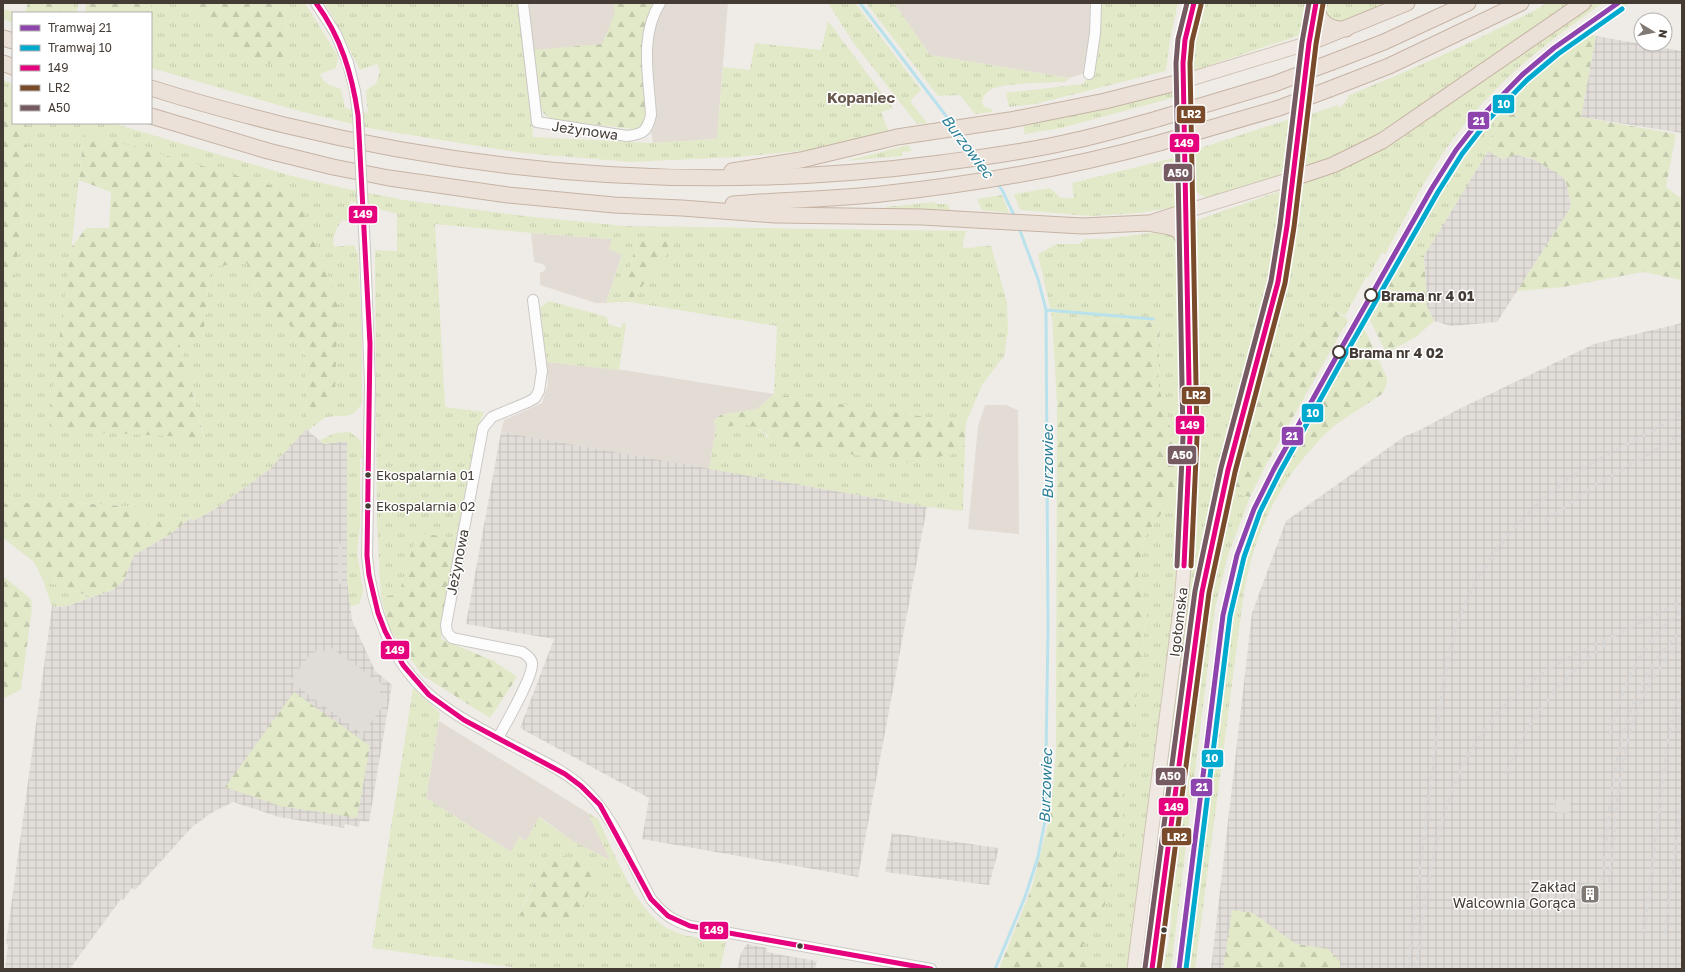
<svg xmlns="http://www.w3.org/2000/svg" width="1685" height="972" viewBox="0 0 1685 972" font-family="'Golos Text',sans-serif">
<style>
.residential{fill:#e3dcd5}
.industrial{fill:url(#industrial-grid)}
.grass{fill:url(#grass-tufts);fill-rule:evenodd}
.forest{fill:url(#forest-firs)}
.parking{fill:#e0ddd9}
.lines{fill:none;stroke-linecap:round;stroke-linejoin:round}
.stream{stroke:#b9e2ec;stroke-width:3}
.minor-casing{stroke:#cbc8c4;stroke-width:12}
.major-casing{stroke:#d1c4b6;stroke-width:15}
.highway-casing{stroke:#c6b3a4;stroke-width:17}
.minor{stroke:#fdfcfc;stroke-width:10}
.major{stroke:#f0e9e3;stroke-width:13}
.highway{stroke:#ebe1d8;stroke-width:15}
.rail{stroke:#d9d8d8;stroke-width:3;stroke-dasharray:5 5;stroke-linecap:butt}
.minor-bridge-casing{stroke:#cbc8c4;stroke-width:12;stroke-linecap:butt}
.highway-bridge-casing{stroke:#c6b3a4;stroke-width:17;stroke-linecap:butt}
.minor-bridge{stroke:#fdfcfc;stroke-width:10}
.highway-bridge{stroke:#ebe1d8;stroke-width:15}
.bus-1-casing{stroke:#fff;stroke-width:8}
.bus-2-casing{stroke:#fff;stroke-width:8}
.bus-3-casing{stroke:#fff;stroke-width:8}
.bus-1{stroke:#e5007d;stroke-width:5}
.bus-2{stroke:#7a4b2a;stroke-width:5}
.bus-3{stroke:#755a61;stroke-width:5}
.tram-1-casing{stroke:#fff;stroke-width:8}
.tram-2-casing{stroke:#fff;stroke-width:8}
.tram-1{stroke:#8e44ad;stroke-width:5}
.tram-2{stroke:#00a9ce;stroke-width:5}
.stop-dot{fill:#fff;stroke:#443b35;stroke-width:2}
.bus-dot{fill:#443b35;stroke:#fff;stroke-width:1.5}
.labels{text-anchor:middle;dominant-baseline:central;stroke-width:3;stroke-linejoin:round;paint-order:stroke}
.bus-label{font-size:13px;fill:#443b35;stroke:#fff;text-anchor:start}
.street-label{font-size:14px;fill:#443b35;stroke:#fff}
.stop-label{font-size:14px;font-weight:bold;fill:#443b35;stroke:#fff;text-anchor:start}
.poi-label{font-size:14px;fill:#443b35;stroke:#fff;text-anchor:end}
.neighbourhood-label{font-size:15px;font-weight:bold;fill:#67574c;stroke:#fff}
.water-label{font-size:15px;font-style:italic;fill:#2b7f96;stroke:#fff}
.line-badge{stroke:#fff;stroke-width:1.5}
.badge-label{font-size:11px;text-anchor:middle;font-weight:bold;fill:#fff}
</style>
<defs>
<pattern id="industrial-grid" width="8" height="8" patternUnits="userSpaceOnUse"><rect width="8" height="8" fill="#e2ddd9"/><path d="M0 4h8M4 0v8" fill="none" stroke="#c3bfbb"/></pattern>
<pattern id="grass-tufts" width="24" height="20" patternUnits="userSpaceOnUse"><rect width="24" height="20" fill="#e2e9c8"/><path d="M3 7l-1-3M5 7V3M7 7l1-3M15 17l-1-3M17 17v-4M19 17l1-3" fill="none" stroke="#c3c9ac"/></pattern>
<pattern id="forest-firs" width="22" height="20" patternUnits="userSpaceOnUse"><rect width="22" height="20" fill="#e2e9c8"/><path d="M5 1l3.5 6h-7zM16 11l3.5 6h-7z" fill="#c3c9ac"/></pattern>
</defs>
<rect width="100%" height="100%" fill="#efece8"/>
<g class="residential">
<path d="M529,3H728L717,139L653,143L648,113L533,50Z"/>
<path d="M894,3H1090V37L1086,55L1085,73L1069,78L930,55Z"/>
<path d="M531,233L612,239L622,254L606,303H596L540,285V273L544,271L546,267L543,264L534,262Z"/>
<path d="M547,362L623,370L774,394L757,409L720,415L714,421L716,428L709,469L501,432L504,420L542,403L548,384Z"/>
<path d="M985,405H1006L1018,410L1019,534L968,529L978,426Z"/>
<path d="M439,721L588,813L611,861L571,840L540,817L526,842L520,837L511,852L426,798Z"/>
</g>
<g class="industrial">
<path d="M1596,36L1682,51V133L1581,117Z"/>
<path d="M1488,151L1502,159L1517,155L1535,160L1546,166L1563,177L1567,185L1571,207L1497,322L1451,326L1434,321L1427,307L1424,256Z"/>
<path d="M1682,323V969H1211L1252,613L1286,521L1405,436L1420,430L1457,410L1594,344Z"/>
<path d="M306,429L324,444L347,441V580L352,620L375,671L392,685L369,822L360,821L359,827L345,824L344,828L279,817L233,802L211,813L192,827L135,890L132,888L123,900L121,899L71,967L72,969H5L8,945L6,943L52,607L67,606L113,590L124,580L134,555L169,535L191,518L193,521L215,509L269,470Z"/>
<path d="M501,432L927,507L858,877L642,839L649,798L520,728L554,639L466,624Z"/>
<path d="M892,833L999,848L989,885L885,872Z"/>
<path d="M747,944L767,948V952L776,954L817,961L815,969H737L741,953Z"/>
</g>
<g class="grass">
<path d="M65,3H79L76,13H63Z"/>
<path d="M152,3H188L248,56L283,68L288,39L283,3H305L338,56L336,68L320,74C324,84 331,86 341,89L345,108L368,113L366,90L376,84L380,70L377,64L360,70L331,13L324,3H518L533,137L653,143L717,139L723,67L750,70L755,43L821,50L828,21L893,108L881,112L889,132L811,150L736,157L631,162L523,153L373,129L299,111L151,68V13H149Z"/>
<path d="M828,3H855L921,90L910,101L927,123L917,124L853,42Z"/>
<path d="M866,3H894L930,55L1069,78L1065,82C1049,83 1002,82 990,90C985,93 983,97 982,102L984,107L992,109L993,112L975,114L960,95L938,96Z"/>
<path d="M1100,3H1178L1170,40L1166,71L1035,104L1009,107L1006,93L1083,84L1095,70Z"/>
<path d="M1202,3H1310L1305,29L1300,35L1195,70L1192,68V64L1195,27Z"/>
<path d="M1323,3H1389L1340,23L1326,17Z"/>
<path d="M1548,3H1573L1404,120L1350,151L1299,169L1305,116L1338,105L1340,108L1348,98L1347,96C1416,68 1483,38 1548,3Z"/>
<path d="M1594,3H1603C1543,45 1491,85 1448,146C1424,180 1405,218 1385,254L1382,252L1368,278L1366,277L1345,316L1332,308L1287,354L1266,349L1286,281L1300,194L1305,183L1524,52Z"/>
<path d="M1623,3H1630L1578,39L1495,126L1488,151L1424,256L1401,249C1426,205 1449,160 1481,121C1521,73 1572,38 1623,3Z"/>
<path d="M3,9L19,13H13V23L3,19Z"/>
<path d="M3,80L13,84V104L3,102Z"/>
<path d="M1177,89L1180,96L1061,128L1025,134L1023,126Z"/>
<path d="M1293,118C1291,136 1293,165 1277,177L1211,198C1186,197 1193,167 1194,150Z"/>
<path d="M27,123H112L292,176L348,189L404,200L524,216L625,226L966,231L962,247C970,250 981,245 991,246L1007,302L1008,331L1004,356L982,385L966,423L774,394L777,326L630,302L676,241H637L620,302L606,303L622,255L609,249L612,239L531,233L435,224L445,407L484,412L478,426L456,538L417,534L399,594L381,597L377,525L375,250L397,251V214L350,201L352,222L342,220C336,229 332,237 334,247L354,245L358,254L362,337V403C349,425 337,411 323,419C318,422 313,427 308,431L306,429L269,470L215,509L193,521L191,518L166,517L147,525L141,507L57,502L3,504V358L21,230ZM84,132L338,301L307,418L304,353L291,326L266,313L247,263L210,267L203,339L179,342L204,437L49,421L68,280Z"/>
<path d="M908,145L912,151L902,152V156L846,161Z"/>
<path d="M1181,156V205L1176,207L1139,213L1091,216L1020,210L1014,194L1050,188L1061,198H1074L1072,183Z"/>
<path d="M1278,192L1281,194V200L1273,261L1258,333L1207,533L1192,620L1153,910V862L1190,570L1194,492L1196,371L1194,221Z"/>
<path d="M1002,195L1009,213L982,210L977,199Z"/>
<path d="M935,202V204H947L951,210L886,209V207Z"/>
<path d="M1168,229L1182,244L1183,437L1181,533L1174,617L1127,969H1097L1089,960L1083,945L1104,908L1123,831L1122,790L1142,660L1146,611L1138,574L1145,536L1176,493L1171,431L1158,384L1160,323L1052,317L1038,254L1057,244H1079L1085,239H1106L1156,232Z"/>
<path d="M1378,289L1380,298L1372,324L1366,313L1361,319Z"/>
<path d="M549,301L607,317L608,324L621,328L623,323L626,324L619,370L547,362L538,309Z"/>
<path d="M740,423C751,425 760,427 767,437L911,463L952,454L965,444L963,511L927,507L709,469L716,428Z"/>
<path d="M350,432L361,441L363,458L360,459V526L357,553L363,590L360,603L350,607L347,580V441L324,444L320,440L336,433Z"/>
<path d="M1282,458L1297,466C1265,510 1249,553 1242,607L1195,969H1182L1228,601C1239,550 1258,504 1282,458Z"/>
<path d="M1228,492L1250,497L1228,555L1215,608L1171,969H1163L1169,940L1172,914H1169L1166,899L1203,620Z"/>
<path d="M43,580L92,597L67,606L52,607Z"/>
<path d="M413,688L440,713L426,798L511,852L519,837L526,841L539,817L571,840L610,860L588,813L598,819C615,854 637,917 675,932C689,938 711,939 726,942L720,969H524L372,948ZM551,849L563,856L519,914Z"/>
</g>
<g class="forest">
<path d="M28,3H65L63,13H25Z"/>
<path d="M86,3H152L149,13H85Z"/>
<path d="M188,3H283L288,39L283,68L248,56Z"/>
<path d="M614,3H655L650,13L648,113L640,130L550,119L540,109L533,50L602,44C606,34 618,12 614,3Z"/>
<path d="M1588,33L1596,36L1581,117L1676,134L1666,187L1682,199V280L1643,272L1563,287L1517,291L1571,207L1567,185L1563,177L1535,160L1526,157L1517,155L1502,159L1488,151L1495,126L1505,107L1522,86Z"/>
<path d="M3,102L13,104V123H27L21,230L3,358Z"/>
<path d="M84,132L297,193L338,301L335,389L326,409L307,418L304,353L291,326L266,313L247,263L210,267L203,339L179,342L204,438L54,430L49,421L71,248L86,228H109L111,192L79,180Z"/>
<path d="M637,241H677L630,302H620Z"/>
<path d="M1401,249L1424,256L1427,306L1434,321L1416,337L1386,353L1372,324L1380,298L1378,289Z"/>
<path d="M1332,308L1348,320L1266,465L1250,497L1228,492L1266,349L1287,354Z"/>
<path d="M1052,317L1160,323L1158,384L1171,431L1176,493L1145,536L1138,574L1146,611L1142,660L1122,790L1123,831L1104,908L1083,945L1089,960L1097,969H999L1032,887L1051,811L1056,753L1057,403Z"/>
<path d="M1361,327L1364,328L1387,378V383L1382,394L1335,425L1320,439L1297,466L1282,458L1324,386L1327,387L1351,345L1353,346Z"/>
<path d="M774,394L966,423L965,444L952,454L911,463L781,444C772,441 769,435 761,430C745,420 732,427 716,428L714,421L720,415L757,409Z"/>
<path d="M57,502L141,507L148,525L166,517L191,518L169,535L134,555L124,580L113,590L92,597L43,580L34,562L3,538V504Z"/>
<path d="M417,533L456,538L441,639L494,661L517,677L490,718L422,675L389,628L381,597L399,594Z"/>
<path d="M3,576L31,599L32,609L21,689L3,699Z"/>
<path d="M294,692L370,746L357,818L280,806L225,787Z"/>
<path d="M551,849L563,856L599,870L575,924L519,915Z"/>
<path d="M1232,910L1253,913L1296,944L1328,949L1340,962V969H1223Z"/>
</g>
<g class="parking">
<path d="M339,542L342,546V582L338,585Z"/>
<path d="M330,647L383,685L380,692L387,698V701L362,734L290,681L308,657L320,648L326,652Z"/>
<path d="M1556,799L1570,801L1569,813L1555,812Z"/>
</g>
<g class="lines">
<g class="stream">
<path d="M860,3L953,125"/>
<path d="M958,132L974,153"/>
<path d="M981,163L990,174"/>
<path d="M997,183L1002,190L1015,217"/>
<path d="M1046,310L1153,319"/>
<path d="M995,969L1025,897L1038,857L1045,821L1048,629L1046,310L1038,279L1019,228"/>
</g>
<g class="minor-casing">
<g id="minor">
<path d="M316,3L336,34L348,63"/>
<path d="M523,3L537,122L627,136C643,134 647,132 651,115C649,78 639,36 660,3"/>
<path d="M1089,74L1095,33L1096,3"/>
<path d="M365,250L370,384L367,556C371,606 390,662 431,696C456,717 485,731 513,746C536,758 562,769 581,786C612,812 632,864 651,899C662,913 673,921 690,926L931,969"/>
<path d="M498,738C505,725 534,675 532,663C531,658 527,655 522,652L452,638L447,632L446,625L483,428L492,417L528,402L535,398L539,391L542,371L533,300"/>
</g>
</g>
<g class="major-casing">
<g id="major">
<path d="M1184,81L1309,43"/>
<path d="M1187,211L1291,179"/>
<path d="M1134,969L1181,602C1190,506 1190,410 1189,313C1188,229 1186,146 1183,63L1185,40L1194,3"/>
<path d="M1152,969L1202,592L1228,470L1278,282L1287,226L1309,43L1316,3"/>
</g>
</g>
<g class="highway-casing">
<g id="highway">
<path d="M1316,4C1317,21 1329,30 1346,29"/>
<path d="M3,38L13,41"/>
<path d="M1309,43L1407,3"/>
<path d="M1332,62L1384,42L1468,3"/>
<path d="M3,63L13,67"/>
<path d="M151,88C195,102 240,114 284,125C501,178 720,192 941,163C983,157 1026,152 1068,142C1098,136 1128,127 1157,119"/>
<path d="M1330,89L1389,66L1521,3"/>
<path d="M151,116L268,151L333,167L389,178L508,195L614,205L682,208L775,215L922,217L1082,226L1148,223L1170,227L1178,230L1188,245"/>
<path d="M732,171L801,160L897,137L1010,120L1105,101L1184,81"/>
<path d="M1291,179L1333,165L1382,141L1583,3"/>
<path d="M733,204C782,200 832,199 881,194C975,184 1068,168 1159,143"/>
<path d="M1153,222L1187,211"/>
</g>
</g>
<use href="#minor" class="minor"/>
<use href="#major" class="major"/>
<use href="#highway" class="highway"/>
<g class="rail">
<path d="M1545,521L1594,486L1682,434"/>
<path d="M1677,731L1682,710"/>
<path d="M1610,734C1624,683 1639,644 1682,611"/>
<path d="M1507,772C1528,719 1560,677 1606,644"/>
<path d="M1602,881C1612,792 1613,697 1682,630"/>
<path d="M1609,882C1619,794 1617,708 1682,640"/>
<path d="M1644,932L1668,741L1674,712L1682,689"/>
<path d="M1665,934L1682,794"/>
<path d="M1408,969L1443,684C1447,663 1451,642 1458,622C1478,563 1527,506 1578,472C1611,451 1648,434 1682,414"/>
<path d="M1416,969C1431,861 1440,749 1535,679C1553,665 1574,655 1595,645C1624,631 1653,616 1682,602"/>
</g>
<g class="minor-bridge-casing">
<path id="minor-bridge" d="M348,63L355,91L358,115L365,250"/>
</g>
<g class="highway-bridge-casing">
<g id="highway-bridge">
<path d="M1157,119L1274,84L1332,62"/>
<path d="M1159,143L1279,108L1330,89"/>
</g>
</g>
<use href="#minor-bridge" class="minor-bridge"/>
<use href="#highway-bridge" class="highway-bridge"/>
<g class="bus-1-casing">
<g id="bus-1">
<path d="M316,3C341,37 352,74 358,115L370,344L367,556L369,575L378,613L385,631L403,665L429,695L464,720L565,774L581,786L600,805L651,899L668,916L690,926L931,969"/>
<path d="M1184,566L1190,437L1183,63L1185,40L1194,3"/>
<path d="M1152,969L1202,592L1228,470L1278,282L1287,226L1309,43L1316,3"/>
</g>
</g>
<g class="bus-2-casing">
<g id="bus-2">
<path d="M1191,566L1197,437L1190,63L1192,41L1201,5"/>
<path d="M1159,969L1209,593L1235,472L1285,283L1294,227L1316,44L1323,4"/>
</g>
</g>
<g class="bus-3-casing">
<g id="bus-3">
<path d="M1177,566L1183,437L1176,63L1178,39L1187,3"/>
<path d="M1145,968L1195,591L1221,468L1271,281L1280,225L1302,42L1309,3"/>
</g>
</g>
<use href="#bus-1" class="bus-1"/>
<use href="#bus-2" class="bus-2"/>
<use href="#bus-3" class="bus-3"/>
<g class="tram-1-casing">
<path id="tram-1" d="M1179,969L1223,615L1237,555L1254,509L1274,469L1339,352L1432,188L1456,150L1484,114L1522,75L1554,48L1618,3"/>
</g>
<g class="tram-2-casing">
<path id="tram-2" d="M1186,969L1230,616L1244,557L1260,512L1280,472L1345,355L1438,192L1462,154L1489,119L1527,80L1558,54L1622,9"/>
</g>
<use href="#tram-1" class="tram-1"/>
<use href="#tram-2" class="tram-2"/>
</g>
<defs>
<g id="building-square" transform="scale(1)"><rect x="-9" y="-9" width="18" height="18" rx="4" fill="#807974" stroke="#fff"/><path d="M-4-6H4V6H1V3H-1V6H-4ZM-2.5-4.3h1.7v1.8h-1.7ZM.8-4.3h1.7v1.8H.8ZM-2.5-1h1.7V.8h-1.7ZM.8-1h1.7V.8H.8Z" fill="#fff"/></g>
</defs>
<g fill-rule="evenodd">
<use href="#building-square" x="1590" y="894"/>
</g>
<g class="stop-dot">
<circle cx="1371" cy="295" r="6"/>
<circle cx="1339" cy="352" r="6"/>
</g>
<g class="bus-dot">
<circle cx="368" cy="475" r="3.5"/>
<circle cx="368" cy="506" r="3.5"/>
<circle cx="1164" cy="930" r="3.5"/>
<circle cx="800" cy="946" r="3.5"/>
</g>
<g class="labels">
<g class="bus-label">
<text x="376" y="475">Ekospalarnia 01</text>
<text x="376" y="506">Ekospalarnia 02</text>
</g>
<g class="street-label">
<text transform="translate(585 130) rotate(8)">Jeżynowa</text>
<text transform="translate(457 562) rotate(-79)">Jeżynowa</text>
<text transform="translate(1178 622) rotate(-83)">Igołomska</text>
</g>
<g class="stop-label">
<text x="1381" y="295">Brama nr 4 01</text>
<text x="1349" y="352">Brama nr 4 02</text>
</g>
<g class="poi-label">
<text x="1576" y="886">Zakład<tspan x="1576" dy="16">Walcownia Gorąca</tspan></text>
</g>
<g class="neighbourhood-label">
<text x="861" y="97">Kopaniec</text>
</g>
<g class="water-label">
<text transform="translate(968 146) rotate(53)">Burzowiec</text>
<text transform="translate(1047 462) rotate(-90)">Burzowiec</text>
<text transform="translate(1045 786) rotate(-88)">Burzowiec</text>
</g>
</g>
<g class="line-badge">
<rect x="1492" y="94" width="23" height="20" rx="4" fill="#00a9ce"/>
<rect x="1176" y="105" width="30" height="19" rx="4" fill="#7a4b2a"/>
<rect x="1467" y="111" width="23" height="19" rx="4" fill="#8e44ad"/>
<rect x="1169" y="133" width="31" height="20" rx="4" fill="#e5007d"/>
<rect x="1163" y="163" width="30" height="19" rx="4" fill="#755a61"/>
<rect x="348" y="205" width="30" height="19" rx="4" fill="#e5007d"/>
<rect x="1181" y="386" width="30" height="19" rx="4" fill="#7a4b2a"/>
<rect x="1301" y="403" width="23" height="20" rx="4" fill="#00a9ce"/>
<rect x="1175" y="415" width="30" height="20" rx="4" fill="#e5007d"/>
<rect x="1281" y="426" width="23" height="20" rx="4" fill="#8e44ad"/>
<rect x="1167" y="445" width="30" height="20" rx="4" fill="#755a61"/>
<rect x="380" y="640" width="30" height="20" rx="4" fill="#e5007d"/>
<rect x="1201" y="749" width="23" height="19" rx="4" fill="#00a9ce"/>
<rect x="1155" y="767" width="31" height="19" rx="4" fill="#755a61"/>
<rect x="1190" y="778" width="23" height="19" rx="4" fill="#8e44ad"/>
<rect x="1158" y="797" width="31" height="19" rx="4" fill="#e5007d"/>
<rect x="1161" y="827" width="31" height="19" rx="4" fill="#7a4b2a"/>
<rect x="699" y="921" width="30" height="19" rx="4" fill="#e5007d"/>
</g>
<g class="badge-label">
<text x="1504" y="108">10</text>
<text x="1191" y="118">LR2</text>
<text x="1479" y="125">21</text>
<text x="1184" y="147">149</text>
<text x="1178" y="177">A50</text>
<text x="363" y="218">149</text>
<text x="1196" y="399">LR2</text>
<text x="1313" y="417">10</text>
<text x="1190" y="429">149</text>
<text x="1292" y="440">21</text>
<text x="1182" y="459">A50</text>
<text x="395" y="654">149</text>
<text x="1212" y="762">10</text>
<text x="1170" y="780">A50</text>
<text x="1202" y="791">21</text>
<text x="1174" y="811">149</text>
<text x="1177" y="841">LR2</text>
<text x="714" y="934">149</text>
</g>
<rect width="1685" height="972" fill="none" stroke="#443b35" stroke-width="8"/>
<rect x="12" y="12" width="140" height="112" fill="#ffffff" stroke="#b4b1ae"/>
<rect x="20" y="25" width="20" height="6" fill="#8e44ad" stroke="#b4b1ae"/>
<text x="48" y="32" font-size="12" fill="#443b35">Tramwaj 21</text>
<rect x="20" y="45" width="20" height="6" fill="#00a9ce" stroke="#b4b1ae"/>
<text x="48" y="52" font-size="12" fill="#443b35">Tramwaj 10</text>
<rect x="20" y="65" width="20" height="6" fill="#e5007d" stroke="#b4b1ae"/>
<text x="48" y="72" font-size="12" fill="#443b35">149</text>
<rect x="20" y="85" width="20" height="6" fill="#7a4b2a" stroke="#b4b1ae"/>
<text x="48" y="92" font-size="12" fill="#443b35">LR2</text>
<rect x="20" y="105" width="20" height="6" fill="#755a61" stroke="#b4b1ae"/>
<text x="48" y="112" font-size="12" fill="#443b35">A50</text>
<g transform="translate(1653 32) rotate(100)"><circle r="19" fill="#ffffff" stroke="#b4b1ae"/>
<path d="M0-3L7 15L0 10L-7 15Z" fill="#807974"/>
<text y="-6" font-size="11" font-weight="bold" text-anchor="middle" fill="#443b35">N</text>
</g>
</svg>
